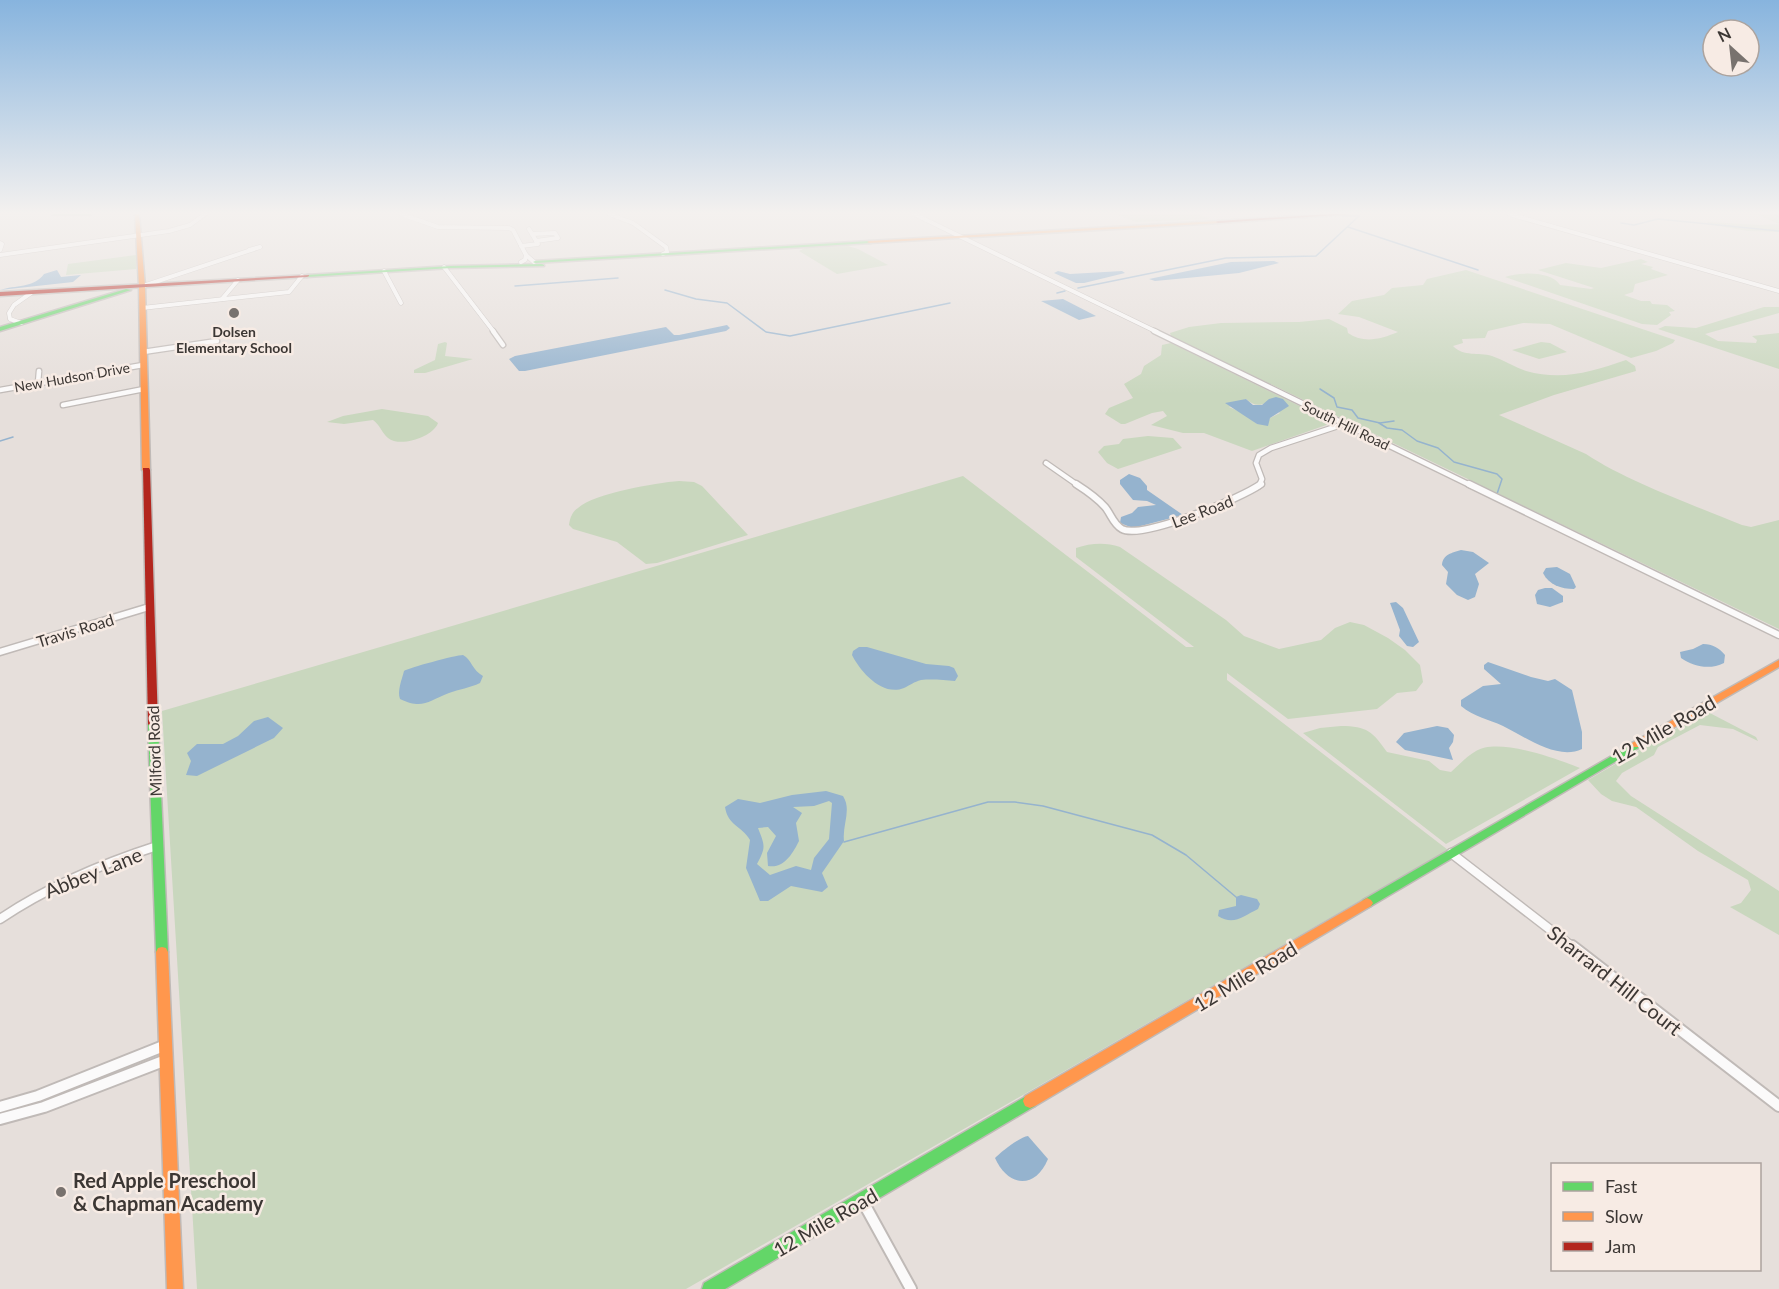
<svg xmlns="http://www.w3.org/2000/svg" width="1779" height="1289" viewBox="0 0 1779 1289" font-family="Lato,sans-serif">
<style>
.green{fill:#c9d7be;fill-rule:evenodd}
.water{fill:#95b3ce;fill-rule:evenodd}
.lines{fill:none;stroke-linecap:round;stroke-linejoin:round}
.stream{stroke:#95b3ce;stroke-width:1.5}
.street-far4-casing{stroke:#c0bab7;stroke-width:5}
.street-far3-casing{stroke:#c0bab7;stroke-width:7}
.street-far2-casing{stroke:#c0bab7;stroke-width:9}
.street-far1-casing{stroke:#c0bab7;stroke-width:11}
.street-casing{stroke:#c0bab7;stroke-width:14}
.fast-casing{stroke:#c0bab7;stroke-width:3}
.slow-casing{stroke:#c0bab7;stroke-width:3}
.jam-casing{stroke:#c0bab7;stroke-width:3}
.street-far4{stroke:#fbfafa;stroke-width:4}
.street-far3{stroke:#fbfafa;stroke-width:4.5}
.street-far2{stroke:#fbfafa;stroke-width:6}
.street-far1{stroke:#fbfafa;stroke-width:8}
.street{stroke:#fbfafa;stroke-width:10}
.fast{fill:#63d668;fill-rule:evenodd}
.slow{fill:#ff974d;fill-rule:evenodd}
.jam{fill:#b3261e;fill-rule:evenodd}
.poi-dot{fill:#78726e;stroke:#f7ebe4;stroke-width:2}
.labels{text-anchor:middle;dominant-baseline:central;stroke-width:5;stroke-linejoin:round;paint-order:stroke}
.far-poi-label{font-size:14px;font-weight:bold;fill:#3c3734;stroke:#f7ebe4}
.far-street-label{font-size:14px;fill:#3c3734;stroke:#f7ebe4}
.street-label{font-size:16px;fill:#3c3734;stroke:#f7ebe4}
.near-street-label{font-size:20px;fill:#3c3734;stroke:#f7ebe4}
.near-poi-label{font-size:20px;font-weight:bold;fill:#3c3734;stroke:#f7ebe4;text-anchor:start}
</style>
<rect width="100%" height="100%" fill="#e6dfdb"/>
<g class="green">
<path d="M1115,214H1199L1210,219L1136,222Z"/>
<path d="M1756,214H1779V232L1748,231L1706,224L1708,222L1760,225L1779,224Z"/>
<path d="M848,246L858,249L888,265L837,274L799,251L805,248Z"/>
<path d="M136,255V269L66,275L68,264Z"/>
<path d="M1641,259L1648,262L1641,264L1653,267L1651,269L1668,275L1635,284L1633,292L1624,295L1641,301H1650L1652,304L1667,305L1675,311L1669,312L1671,315L1657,325L1642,324L1505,277C1520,272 1551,271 1560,285L1591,289L1594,288L1538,270L1566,263L1601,268Z"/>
<path d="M1466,270L1675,340L1673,343L1656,351L1631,358L1550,324L1523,323L1488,331L1485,338L1462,339L1463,343L1453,346C1464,357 1478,352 1492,356C1504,360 1514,367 1526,371C1562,381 1591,372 1626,360L1635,366L1636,371L1554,395L1499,415L1586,454C1628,482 1694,505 1742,525L1751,527L1779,520V629L1171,336L1170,333L1189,327L1221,323L1299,322L1329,319L1347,328L1348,333C1364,344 1381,339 1398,332L1359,317L1338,314L1352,301L1384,295L1392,288L1423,285L1427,279Z"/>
<path d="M1764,307H1779V313L1705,334L1718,341L1756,343L1757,340L1752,336L1779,333V369L1658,329L1665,326L1696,328Z"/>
<path d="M445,342L447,343L445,356L473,359L425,373H414V370L435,360L438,344Z"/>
<path d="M1541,342L1550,343L1567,352L1539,359L1512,350Z"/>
<path d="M1171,343L1324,418L1332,423L1252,451L1204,433H1183L1151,425L1167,416L1163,411L1152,413L1125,424H1121L1105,414L1109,408L1133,398L1124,384L1141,374L1144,366L1161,355L1162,345ZM1246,399C1253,405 1259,407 1267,402L1280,413L1270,418L1268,422L1257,424L1245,414L1229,407Z"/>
<path d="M382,409L428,416L438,423C433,437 400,448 388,438C382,433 380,425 373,420L344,424L327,422L343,416Z"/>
<path d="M1148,436L1173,438L1182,448L1118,469L1107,463L1098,452L1104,446L1119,444L1123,439Z"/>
<path d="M963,476L1186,647H1194L1076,557V548C1091,543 1105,542 1120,547L1226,620L1244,636L1279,649L1321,640L1335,628L1350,622L1364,625L1388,638L1405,650L1420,665L1423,682L1416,691L1397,693L1377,709L1288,719L1227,673V680L1448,850L686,1289H197L162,711Z"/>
<path d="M679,481L694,482L702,486L748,535L657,563L646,564L617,542L573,529L569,525C570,518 572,512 578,508C595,493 655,483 679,481Z"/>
<path d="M1706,711L1756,737L1758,741L1733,729L1700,725L1658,747L1654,755L1622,773L1616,781L1631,796L1779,891V935L1730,907L1741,903L1751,890L1748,880L1698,851L1636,807L1612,801L1601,794L1588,780Z"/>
<path d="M1341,726C1367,726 1373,732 1387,752L1429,761L1440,770L1451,772C1459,765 1467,756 1476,751C1498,737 1558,759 1580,768L1446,844L1303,733L1320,728Z"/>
</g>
<g class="water">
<path d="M1274,261L1279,263L1239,273L1155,281L1149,279L1231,262Z"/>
<path d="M57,270L61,277L81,275L73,282L0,290C15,285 34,288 44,274Z"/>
<path d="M1058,271L1070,274L1122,271L1125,273L1084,283H1076L1054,273Z"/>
<path d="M1063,299L1096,316L1079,320L1041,301Z"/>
<path d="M727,325L730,328L726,331L525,371H519L509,359L515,356L666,327L674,335H679Z"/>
<path d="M1276,397L1283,399L1289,406L1270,418L1268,426L1257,424L1225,403L1246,399L1253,405H1262L1269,399Z"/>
<path d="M1129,474L1140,478L1147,486V490L1183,515L1133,528L1120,523L1121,517L1132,513L1138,507L1156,505L1147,501L1133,500L1120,484V480Z"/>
<path d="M1461,550L1473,552L1489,563L1475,574L1479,584L1475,597L1468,600L1457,595L1446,584L1448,572L1442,565C1443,554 1452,553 1461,550Z"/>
<path d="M1557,567L1570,574L1576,587L1574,589C1561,589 1549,585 1543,573L1546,568Z"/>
<path d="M1545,588H1552L1563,596V602L1550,607L1537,604L1535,595L1538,590Z"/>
<path d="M1396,602L1403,608L1419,642L1413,647L1407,646L1399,636L1400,630L1390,603Z"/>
<path d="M1703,644C1713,644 1719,648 1725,655L1724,663C1710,670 1694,667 1681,658L1680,652L1693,649Z"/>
<path d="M859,647H867L926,664L949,666L954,668L958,676L955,681C944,680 932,679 921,680C914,682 910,685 904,688C882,697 860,671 852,655L853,651Z"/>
<path d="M463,655C472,660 472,670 483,676L480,683C470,688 459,689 449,693C428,701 423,710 400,699C397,691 402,679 404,671C408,668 456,655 463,655Z"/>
<path d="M1488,662L1531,677L1548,681L1555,679L1572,690L1582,732V749C1557,761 1524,736 1503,726C1488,719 1474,717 1461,706V700L1483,686L1501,684L1484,669V665Z"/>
<path d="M268,717L283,728L274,738L197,776L186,775L191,761L187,753L197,744H223L238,736L254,721Z"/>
<path d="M1437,726L1448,728L1454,735L1453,742L1449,748L1453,760L1405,750L1396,742L1404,733Z"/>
<path d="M826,791L843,796C852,810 842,825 844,841L822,873L828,887L822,892L791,886L768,901H760L746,868L750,840C741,825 728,826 725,807L738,799L760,803L792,795ZM829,801L832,803L829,839L814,858L811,870L796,866L770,875L757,864C766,847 765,846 758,828L768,827L776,836L767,853L768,866C784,869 793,853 799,841L796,823L802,813L793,807L814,806Z"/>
<path d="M1241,895L1257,899L1260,904L1258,909C1243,916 1234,926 1218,916L1219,910L1236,906V897Z"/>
<path d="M1028,1136L1048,1159C1035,1190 1008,1187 995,1158C1001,1152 1020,1137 1028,1136Z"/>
</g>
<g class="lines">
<g class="stream">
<path d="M1774,214L1779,217"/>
<path d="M1342,216H1358"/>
<path d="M1621,223L1634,225L1658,219L1779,231"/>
<path d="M1348,227L1478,270"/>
<path d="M515,286L618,278"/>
<path d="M1078,288L1226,258L1316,256L1359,216"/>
<path d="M665,290L696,299L727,303L766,332L790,336L950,303"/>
<path d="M1057,293L1065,291"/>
<path d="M1320,389L1334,398L1337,407L1352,410L1358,418L1380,423L1394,421"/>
<path d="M1379,423L1387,428L1402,430L1417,441L1438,448L1454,462L1497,474L1502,479L1497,494"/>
<path d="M0,441L13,437"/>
<path d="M844,842L988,802H1015L1043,806L1152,835L1186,855L1236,897"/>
</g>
<g class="street-far4-casing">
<g id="street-far4">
<path d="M401,214L438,227L509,228L513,230L526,255L534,262"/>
<path d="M609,214L633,223L666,247L667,252L663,254"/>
<path d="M914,214L1157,332"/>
<path d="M1509,214L1779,291"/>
<path d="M532,234L555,233L558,238L536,241"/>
<path d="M0,243L2,244L0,250"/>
<path d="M521,246L538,244L529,229"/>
<path d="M0,255L169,231L190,225L205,214"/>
<path d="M521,262L525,260L526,255"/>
<path d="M444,267L494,332"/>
<path d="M384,271L401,303"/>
<path d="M143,286L260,247L249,250"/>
<path d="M222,299L238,280"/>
<path d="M142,308L289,292L302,276"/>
<path d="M21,323L10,319L9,313L14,305L31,293"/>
</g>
</g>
<g class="street-far3-casing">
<g id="street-far3">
<path d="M493,331L503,345"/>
<path d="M1154,331L1472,486"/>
<path d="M143,352L217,341"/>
<path d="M38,383L39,371"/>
<path d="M0,390L143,365"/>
<path d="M63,405L144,389"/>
<path d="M1046,463L1079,486"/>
<path d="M1259,486L1262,479L1256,463L1259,455L1271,448L1344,424"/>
</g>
</g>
<g class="street-far2-casing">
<g id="street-far2">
<path d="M1076,484C1087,491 1097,498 1105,507C1111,514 1113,524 1122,529C1141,540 1242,498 1261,484"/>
<path d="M1469,484L1779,635"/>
<path d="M0,652L149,607"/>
</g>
</g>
<g class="street-far1-casing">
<g id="street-far1">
<path d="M1451,853L1574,948"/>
<path d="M0,919C49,886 101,864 157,846"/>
</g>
</g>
<g class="street-casing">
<g id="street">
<path d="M1572,946L1779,1106"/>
<path d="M0,1107L38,1096L166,1045"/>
<path d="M0,1119L44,1107L166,1060"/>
<path d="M862,1200L911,1289"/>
</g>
</g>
<g class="fast-casing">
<g id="fast">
<path d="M52,214H92L90,215H54Z"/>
<path d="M869,241L871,243L535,263L533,262L535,261Z"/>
<path d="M542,264L544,265V266L451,268L307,277L305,276L307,275L451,266Z"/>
<path d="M126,289L131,290L0,331V327Z"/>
<path d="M153,721L156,722L158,724L168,952L166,956L162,957L158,956L156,952L148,724L150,722Z"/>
<path d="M1636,742L1640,743L1641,745L1640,747L1371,906L1367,908L1363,906L1361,903L1363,900Z"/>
<path d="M1030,1094L1035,1096L1037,1101L1035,1106L725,1289H702L704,1283Z"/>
</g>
</g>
<g class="slow-casing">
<g id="slow">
<path d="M135,214H139L145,286L150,470L146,472L142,470L139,286Z"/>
<path d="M1218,221L1220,223L869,243L867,242L869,241Z"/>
<path d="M1779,660V667L1640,747H1632L1631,745L1632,743Z"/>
<path d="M1367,898L1371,900L1373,903L1371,906L1035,1106L1030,1108L1025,1106L1023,1101L1025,1096Z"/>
<path d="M162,947L166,948L168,952L183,1289H167L156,952L158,948Z"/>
</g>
</g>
<g class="jam-casing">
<g id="jam">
<path d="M1329,214H1352L1218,223L1216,222L1218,221Z"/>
<path d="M309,275V276L307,277L0,296V292Z"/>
<path d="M143,468H149L150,470L158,724L156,726H150L148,724Z"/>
</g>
</g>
<use href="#street-far4" class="street-far4"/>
<use href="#street-far3" class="street-far3"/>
<use href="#street-far2" class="street-far2"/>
<use href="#street-far1" class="street-far1"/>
<use href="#street" class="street"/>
<use href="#fast" class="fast"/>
<use href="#slow" class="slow"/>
<use href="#jam" class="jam"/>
</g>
<linearGradient id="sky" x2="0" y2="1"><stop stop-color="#87b4de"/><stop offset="0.54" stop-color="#f4f1ef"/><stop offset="1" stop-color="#f4f1ef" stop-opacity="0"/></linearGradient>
<rect width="1779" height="394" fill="url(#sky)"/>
<g class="poi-dot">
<circle cx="234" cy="313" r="6"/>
<circle cx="61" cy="1192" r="6"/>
</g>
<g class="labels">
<g class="far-poi-label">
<text x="234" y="331">Dolsen<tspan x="234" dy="16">Elementary School</tspan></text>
</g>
<g class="far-street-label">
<text transform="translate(72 377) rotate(-10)">New Hudson Drive</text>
<text transform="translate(1346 425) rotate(26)">South Hill Road</text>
</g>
<g class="street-label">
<text transform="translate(1202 511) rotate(-21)">Lee Road</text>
<text transform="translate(75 630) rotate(-17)">Travis Road</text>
<text transform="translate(154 751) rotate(-92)">Milford Road</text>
</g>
<g class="near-street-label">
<text transform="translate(1663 729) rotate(-30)">12 Mile Road</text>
<text transform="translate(93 872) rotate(-22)">Abbey Lane</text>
<text transform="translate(1245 976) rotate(-31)">12 Mile Road</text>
<text transform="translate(1615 980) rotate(38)">Sharrard Hill Court</text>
<text transform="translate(825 1222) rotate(-30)">12 Mile Road</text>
</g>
<g class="near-poi-label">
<text x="73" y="1180">Red Apple Preschool<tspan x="73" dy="23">&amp; Chapman Academy</tspan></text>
</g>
</g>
<rect x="1551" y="1163" width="210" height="108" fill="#f7ebe4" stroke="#aca39e" stroke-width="1.5"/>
<rect x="1563" y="1182" width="30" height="9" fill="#63d668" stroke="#aca39e" stroke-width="1.5"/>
<text x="1605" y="1193" font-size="18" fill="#3c3734">Fast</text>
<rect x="1563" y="1212" width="30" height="9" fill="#ff974d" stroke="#aca39e" stroke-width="1.5"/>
<text x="1605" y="1223" font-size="18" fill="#3c3734">Slow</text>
<rect x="1563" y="1242" width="30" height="9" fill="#b3261e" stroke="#aca39e" stroke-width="1.5"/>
<text x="1605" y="1253" font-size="18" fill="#3c3734">Jam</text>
<g transform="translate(1731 48) rotate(333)"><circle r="28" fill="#f7ebe4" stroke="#aca39e" stroke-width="1.5"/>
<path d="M0-4.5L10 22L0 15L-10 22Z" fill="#78726e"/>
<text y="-9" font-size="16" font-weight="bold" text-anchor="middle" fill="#3c3734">N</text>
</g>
</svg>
